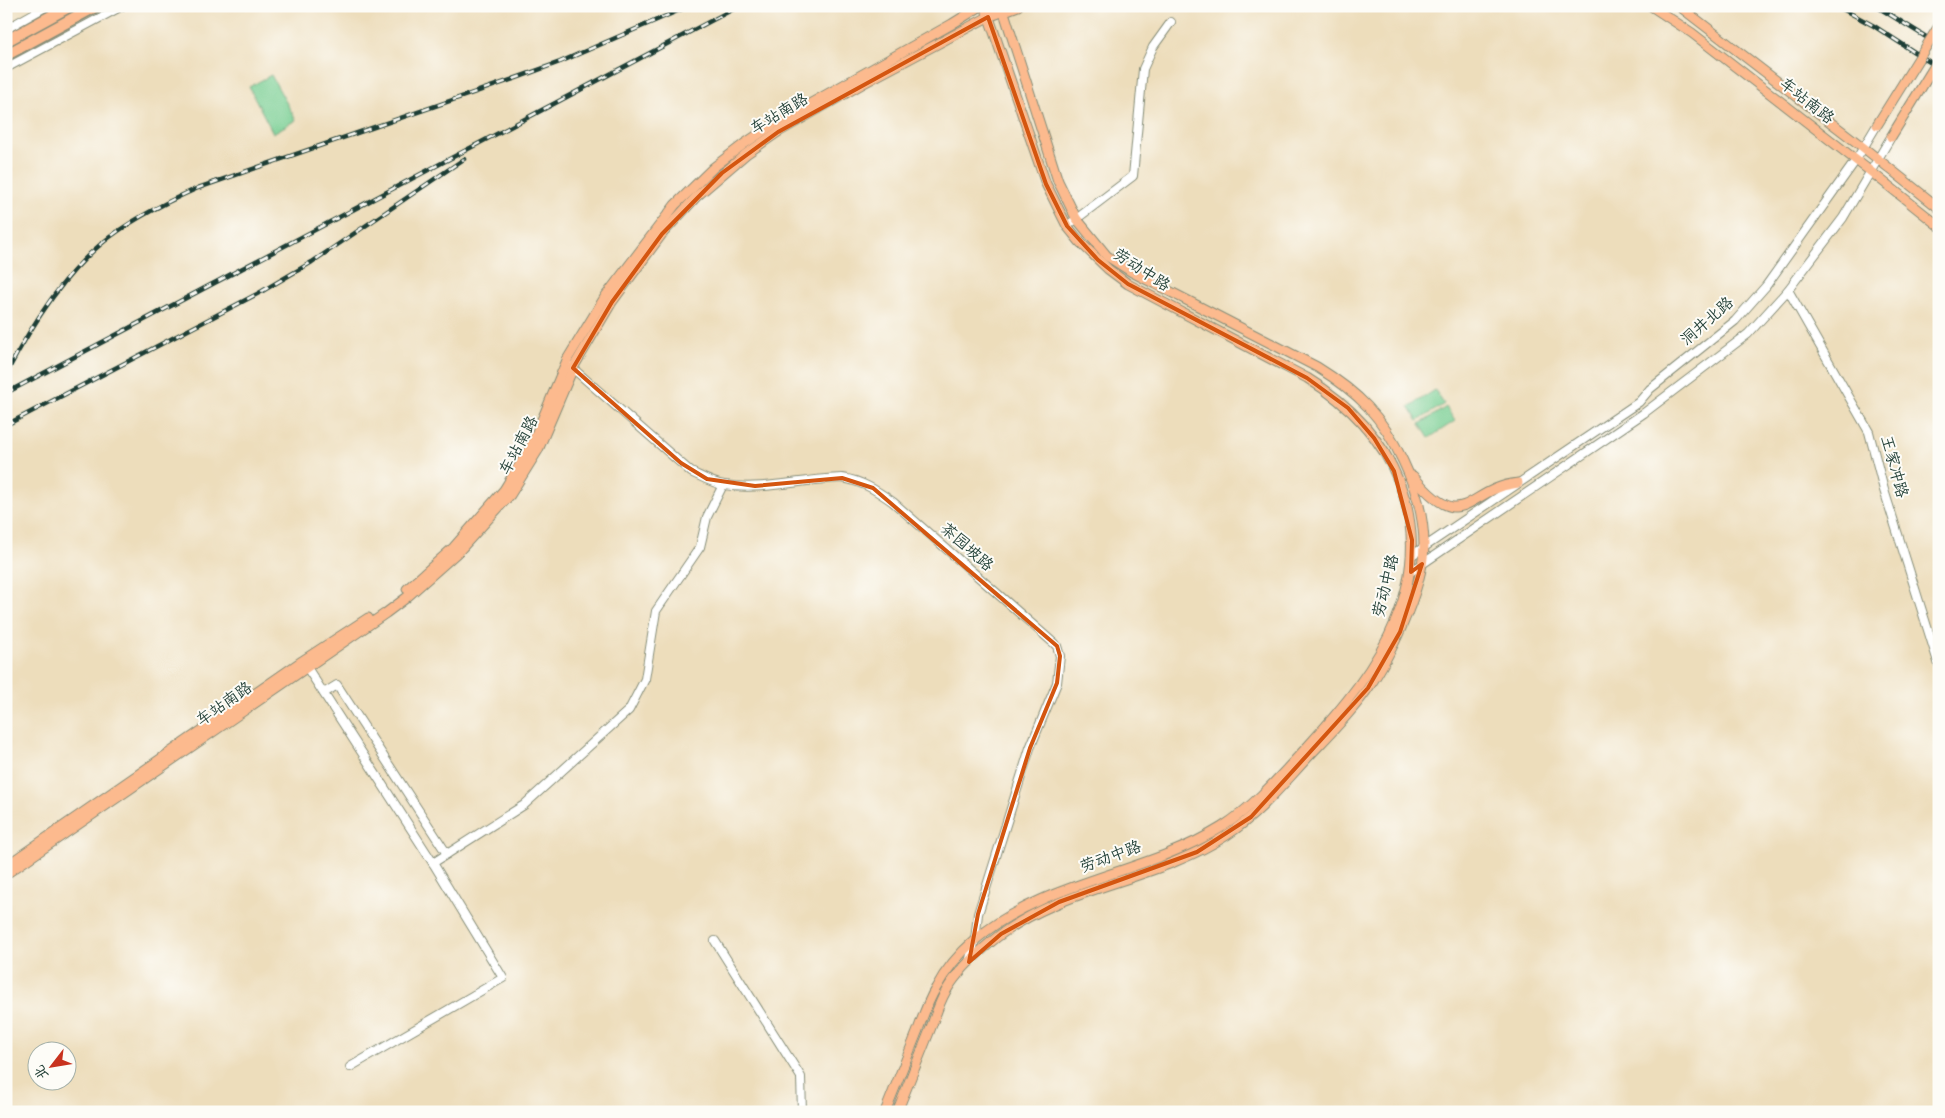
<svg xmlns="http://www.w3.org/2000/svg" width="1945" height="1118" viewBox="0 0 1945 1118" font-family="Dekko,'LXGW WenKai TC',sans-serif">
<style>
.green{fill:#77ce92;stroke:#4b8663}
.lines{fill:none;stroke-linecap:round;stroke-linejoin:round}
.minor-casing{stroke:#868d78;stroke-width:10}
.major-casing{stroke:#868d78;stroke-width:11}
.highway-casing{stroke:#868d78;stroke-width:14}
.minor{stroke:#fff;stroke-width:8}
.major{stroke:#fcba8e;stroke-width:9}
.highway{stroke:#fcba8e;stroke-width:11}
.rail-casing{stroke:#1f3d34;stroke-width:4.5}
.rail{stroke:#fdfcf7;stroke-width:2.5;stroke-dasharray:8;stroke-linecap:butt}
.major-bridge-casing{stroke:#868d78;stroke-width:11;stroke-linecap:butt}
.major-bridge{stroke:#fcba8e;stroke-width:9}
.marked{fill:none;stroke:#d45610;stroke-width:4;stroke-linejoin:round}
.labels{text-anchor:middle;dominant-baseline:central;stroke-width:4;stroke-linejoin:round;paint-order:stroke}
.street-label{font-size:16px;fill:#1f3d34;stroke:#fdfcf7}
</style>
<rect width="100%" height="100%" fill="#fdfcf7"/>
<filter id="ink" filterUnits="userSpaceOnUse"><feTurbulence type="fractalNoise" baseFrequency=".02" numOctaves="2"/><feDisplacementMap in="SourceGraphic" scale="10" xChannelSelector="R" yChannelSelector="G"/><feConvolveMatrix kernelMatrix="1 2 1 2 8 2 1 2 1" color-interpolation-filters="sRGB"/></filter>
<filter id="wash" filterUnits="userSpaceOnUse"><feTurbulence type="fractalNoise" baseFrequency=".0096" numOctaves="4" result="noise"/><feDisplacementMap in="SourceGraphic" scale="20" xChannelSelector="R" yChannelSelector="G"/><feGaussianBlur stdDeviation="1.12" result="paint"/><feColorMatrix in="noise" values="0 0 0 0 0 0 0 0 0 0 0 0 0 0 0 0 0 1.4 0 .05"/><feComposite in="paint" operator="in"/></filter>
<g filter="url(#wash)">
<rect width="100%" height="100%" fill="#edddbb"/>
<g class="green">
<path d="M271,75L296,120L273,133L249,87Z"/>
<path d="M1435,390L1444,404L1418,421L1409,407Z"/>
<path d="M1446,407L1455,421L1429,438L1420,424Z"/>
</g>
</g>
<g filter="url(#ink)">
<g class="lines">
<g class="minor-casing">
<g id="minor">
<path d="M6,29L47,6"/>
<path d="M6,68L122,6"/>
<path d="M1067,226L1133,176L1143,69L1153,47L1171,22"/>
<path d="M1788,290L1869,432L1884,490L1939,665"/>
<path d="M569,365L691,472C702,477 712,483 724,485C763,491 803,479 842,478C862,481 876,490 893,502L1057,646L1060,656L1057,683L1030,748L978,914L975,940L969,962"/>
<path d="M1411,556L1639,402L1650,389L1735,321L1766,286L1856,160L1877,125"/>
<path d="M1409,573L1644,413L1748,334L1788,290L1843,218L1891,137"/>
<path d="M306,666L433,863L503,978L350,1067"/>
<path d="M324,693L337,685L447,854"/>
<path d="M433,863L524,805L629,710L645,679L656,611L700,547L707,517L723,485"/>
<path d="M715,941L801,1077L802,1112"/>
</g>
</g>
<g class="major-casing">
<g id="major">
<path d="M1651,6L1692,33L1870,171L1939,226"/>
<path d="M1679,6L1864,148L1939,208"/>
<path d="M1413,476C1465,538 1465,489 1518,483"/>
<path d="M407,589L454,547L504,490L531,446L568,358L605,297L675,205L714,167L744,144L774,124L952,24L981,6"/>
<path d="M6,866L302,661L368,618"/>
<path d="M6,874L386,613L406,598L459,551L510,495L538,450L573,368L612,302L662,234L697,196L746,154L778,132L862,84L988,17L1018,6"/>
<path d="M885,1112C896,1085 907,1058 918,1030C923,1016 928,1001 936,988C945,971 960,953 975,940C1045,880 1145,875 1222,827C1256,805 1281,775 1308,746C1342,709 1377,667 1396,620C1436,522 1394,431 1307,378L1128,284L1108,269L1080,242L1067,226L1046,184L985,6"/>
<path d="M897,1112C908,1084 919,1057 930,1030C935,1017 939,1003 946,991C957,972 974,956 991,942C1060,885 1154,883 1227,835C1259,814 1283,784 1309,756C1327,737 1345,719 1361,698C1388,663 1423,590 1424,546C1424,516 1416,488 1403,461C1382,416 1359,393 1317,367L1132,272L1107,256L1076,218L1058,181L1002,6"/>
</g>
</g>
<g class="highway-casing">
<g id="highway">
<path d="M6,41L70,6"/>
<path d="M6,55L96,6"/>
</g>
</g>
<use href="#minor" class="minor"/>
<use href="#major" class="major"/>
<use href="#highway" class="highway"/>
<g class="rail-casing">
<g id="rail">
<path d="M1837,6L1874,26L1939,68"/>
<path d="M1876,6L1939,45"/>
<path d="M6,374C30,328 61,277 101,244C130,220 164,203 198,188L519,77L560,62L689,6"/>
<path d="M6,393L739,6"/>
<path d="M6,425L259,293L312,262L464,159"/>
</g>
</g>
<use href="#rail" class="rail"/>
<g class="major-bridge-casing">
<g id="major-bridge">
<path d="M1877,125L1939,26"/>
<path d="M1891,137L1939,59"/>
</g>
</g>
<use href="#major-bridge" class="major-bridge"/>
</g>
</g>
<path class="marked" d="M988,17L1046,184L1067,226L1098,260L1128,284L1307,378L1348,408L1374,438L1394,471L1412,540L1411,572L1422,564L1400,632L1368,688L1251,817L1197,852L1059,902L1001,934L969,962L978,914L1030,748L1057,683L1060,656L1057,646L873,488L842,478L755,486L707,479L681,463L573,368L612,302L662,234L722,173L778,132Z"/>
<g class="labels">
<g class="street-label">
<text transform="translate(1806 102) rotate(38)">车站南路</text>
<text transform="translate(780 115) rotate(-31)">车站南路</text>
<text transform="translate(1141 271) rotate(33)">劳动中路</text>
<text transform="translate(1708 322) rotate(-41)">洞井北路</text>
<text transform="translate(520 446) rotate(-62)">车站南路</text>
<text transform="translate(1893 467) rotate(75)">王家冲路</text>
<text transform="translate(966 548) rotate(41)">茶园坡路</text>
<text transform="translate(1387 586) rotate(-76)">劳动中路</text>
<text transform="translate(225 705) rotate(-35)">车站南路</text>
<text transform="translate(1111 858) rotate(-20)">劳动中路</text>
</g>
</g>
<rect width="1945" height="1118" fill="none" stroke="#fdfcf7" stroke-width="25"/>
<g transform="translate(52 1066) rotate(239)"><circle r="24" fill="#fdfcf7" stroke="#a4b0a9"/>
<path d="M0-4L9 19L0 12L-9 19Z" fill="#c8321e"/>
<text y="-8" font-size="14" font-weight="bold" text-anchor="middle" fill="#1f3d34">北</text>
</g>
</svg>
